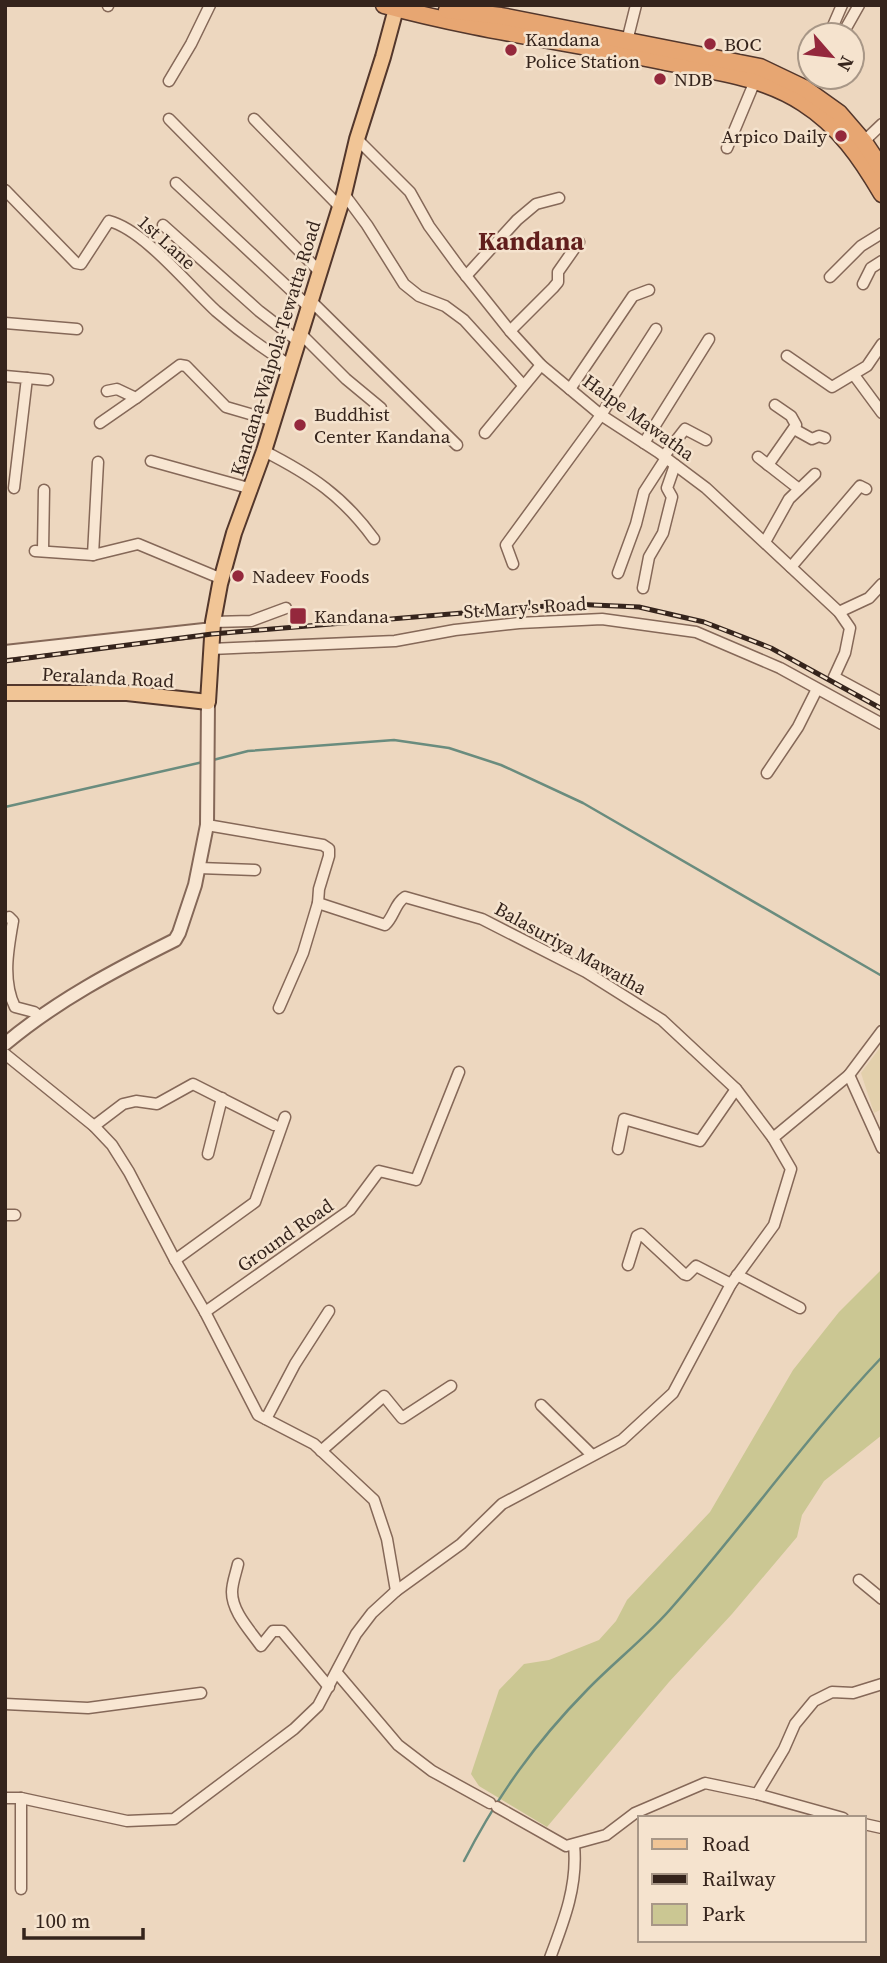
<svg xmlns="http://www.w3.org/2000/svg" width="887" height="1963" viewBox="0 0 887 1963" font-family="'Source Serif 4',serif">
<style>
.farmland{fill:#e3d0ac}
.green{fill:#cbc793}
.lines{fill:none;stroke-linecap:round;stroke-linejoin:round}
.stream{stroke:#6a8c7e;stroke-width:2.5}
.minor-casing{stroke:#856858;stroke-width:13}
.tertiary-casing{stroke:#856858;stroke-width:16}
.primary-casing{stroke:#53372c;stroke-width:18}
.trunk-casing{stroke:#53372c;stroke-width:19}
.minor{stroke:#f8e6d2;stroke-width:10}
.tertiary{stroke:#f8e6d2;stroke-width:12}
.primary{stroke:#f1c596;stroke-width:14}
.trunk{stroke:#e7a672;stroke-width:16}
.rail-casing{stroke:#35241c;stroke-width:5}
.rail{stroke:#f5e3ce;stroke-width:2.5;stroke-dasharray:8;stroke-linecap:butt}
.poi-dot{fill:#94283c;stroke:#f5e3ce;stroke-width:2.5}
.labels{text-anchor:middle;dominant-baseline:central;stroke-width:5;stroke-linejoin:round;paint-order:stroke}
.poi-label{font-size:19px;fill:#35241c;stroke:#f5e3ce;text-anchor:start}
.street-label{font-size:19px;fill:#35241c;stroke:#f5e3ce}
.district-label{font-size:26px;font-weight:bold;fill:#611e1c;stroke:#f5e3ce}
</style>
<rect width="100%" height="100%" fill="#edd7bf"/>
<path class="farmland" d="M882,1045V1109L874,1113L861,1073Z"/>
<path class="green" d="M882,1269V1435L824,1481L802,1515L797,1537L732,1614L669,1682L547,1827L479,1786L471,1774L499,1690L524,1664L549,1660L599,1640L616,1621L627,1600L710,1512L793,1370L839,1312Z"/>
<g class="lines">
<g class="stream">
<path d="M213,760L248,751L394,740L449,748L501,765L583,803L882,976"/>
<path d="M5,807L203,762"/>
<path d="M464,1861C498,1795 535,1743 587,1690C615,1661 648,1636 674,1605C745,1524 808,1435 882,1357"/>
</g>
<g class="minor-casing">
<g id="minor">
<path d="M108,6V5"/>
<path d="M832,28L841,32L846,28L859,5"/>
<path d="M829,35L842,5"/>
<path d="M627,41L636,5"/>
<path d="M169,81L191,44L210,5"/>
<path d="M169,119L319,271"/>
<path d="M254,119L340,207"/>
<path d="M357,139L410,192L429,226L459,267L510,331L541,365L601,415L658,452L706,488L839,612L850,628L845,653L834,677L882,703"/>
<path d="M862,143L882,124"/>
<path d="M727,148L755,81"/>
<path d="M176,183L308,306"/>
<path d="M5,190L76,263L81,264L109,221C144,230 188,285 216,311C239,331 265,350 291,366"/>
<path d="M344,194L367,225L404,284L419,296L445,306L464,320L523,385"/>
<path d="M163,225L259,311L298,341"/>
<path d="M466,276L517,220L536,204L559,198"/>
<path d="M830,277L861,246L882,233"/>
<path d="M863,284L871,268L882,261"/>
<path d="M310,300L457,445"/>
<path d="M5,323L77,329"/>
<path d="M510,331L553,288L558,282V272L579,242"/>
<path d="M300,333L346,379L381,408"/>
<path d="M787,356L832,387L867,366L882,344"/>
<path d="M854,375L882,413"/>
<path d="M5,376L27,378L14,488"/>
<path d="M27,378L48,380"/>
<path d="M570,389L633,296L649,290"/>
<path d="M107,391L117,389L136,398L180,365L186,366L226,407L274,421"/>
<path d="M100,423L136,398"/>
<path d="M794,429L812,439L819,436L825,438"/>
<path d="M485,433L541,365"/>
<path d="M644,443L709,339"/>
<path d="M264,451C311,475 343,496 374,539"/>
<path d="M664,456L685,429L706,440"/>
<path d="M758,457L799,489"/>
<path d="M151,461L252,489"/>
<path d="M98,462L93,555L138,544L222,579"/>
<path d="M768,465L796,425L791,416L775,405"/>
<path d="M765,542L789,499L815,474"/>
<path d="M43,550L44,490"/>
<path d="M35,551L93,555"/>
<path d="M513,564L506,545L601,415L656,329"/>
<path d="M791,567L860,486L866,489"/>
<path d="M618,573L636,524L644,492L666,458"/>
<path d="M643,588L649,557L663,533L672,497L667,488L675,465"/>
<path d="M839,612L869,598L882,584"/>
<path d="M213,622L251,621L286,608"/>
<path d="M211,649L395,641L455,630L519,623L602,619L696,632L780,668L882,724"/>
<path d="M767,773L798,727L817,689"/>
<path d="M207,825L323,845L329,849V856L319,889L318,903L303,953L279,1008"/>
<path d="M199,868L255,870"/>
<path d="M318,903L385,925C394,917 395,903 405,897L482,919L586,972L662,1020L736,1089L773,1138"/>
<path d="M5,918L9,917L13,921C8,949 2,981 15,1007L34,1012L39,1016"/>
<path d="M882,1031L849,1075L882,1148"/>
<path d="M5,1054L94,1126L112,1145L129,1172L175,1260L205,1312L258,1415L314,1444L374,1500L387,1539L396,1591"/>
<path d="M94,1126L123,1104L136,1101L157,1104L193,1084L274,1125"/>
<path d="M618,1149L624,1119L700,1141L736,1089"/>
<path d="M208,1154L222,1098"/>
<path d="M5,1215H15"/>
<path d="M175,1260L255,1202L285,1117"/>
<path d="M628,1265L637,1236L641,1234L684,1274L687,1275L696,1266L731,1284"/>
<path d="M737,1275L800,1308"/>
<path d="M205,1312L350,1210L379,1171L416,1180L459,1072"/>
<path d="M541,1405L592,1455"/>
<path d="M266,1419L295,1364L329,1311"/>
<path d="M321,1451L384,1396L402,1418L451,1386"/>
<path d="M238,1564C236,1573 232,1583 232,1592C232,1612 250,1630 261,1646L273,1631H282L329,1687"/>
<path d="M859,1580L882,1599"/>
<path d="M337,1673L398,1745L432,1771L490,1803"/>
<path d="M5,1704L88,1708L201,1693"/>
<path d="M757,1794L784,1749L795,1724L814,1701L832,1692L853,1693L882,1684"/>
<path d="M5,1798H21L127,1821L174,1819L294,1729L318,1706L356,1634L372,1613L396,1591L461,1544L502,1504L622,1440L673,1393L731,1284L774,1225L791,1169L773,1138L849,1075"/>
<path d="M21,1798V1889"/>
<path d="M497,1807L566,1846L606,1835L635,1813L705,1783L757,1794L843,1818"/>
<path d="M864,1824L882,1828"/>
<path d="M550,1958C564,1921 578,1885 574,1845"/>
</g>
</g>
<g class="tertiary-casing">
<g id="tertiary">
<path d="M5,652L213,629"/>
<path d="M5,1044C56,1001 115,970 175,940L179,933L195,885L207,825L208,702"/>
</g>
</g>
<g class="primary-casing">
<path id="primary" d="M5,693H127L208,702L213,622L220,584L234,533L264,451L344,194L357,139L383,57L397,5"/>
</g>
<g class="trunk-casing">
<g id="trunk">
<path d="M384,5C475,30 569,42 661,61C709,71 760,75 803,103C839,126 861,158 882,194"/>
<path d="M447,10L501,16L760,67L804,88L839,113L864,142L882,169"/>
</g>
</g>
<use href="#minor" class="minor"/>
<use href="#tertiary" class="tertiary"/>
<use href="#primary" class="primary"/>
<use href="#trunk" class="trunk"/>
<g class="rail-casing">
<path id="rail" d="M5,661L212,634L571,604L639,607L704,622L771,648L882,709"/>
</g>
<use href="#rail" class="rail"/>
</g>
<g class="poi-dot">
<circle cx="710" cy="44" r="7"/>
<circle cx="511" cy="50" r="7"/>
<circle cx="660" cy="79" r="7"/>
<circle cx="841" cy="136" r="7"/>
<circle cx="300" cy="425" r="7"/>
<circle cx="238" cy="576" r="7"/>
<rect x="289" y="607" width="18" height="18" rx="3.5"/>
</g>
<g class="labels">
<g class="poi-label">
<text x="525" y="39">Kandana<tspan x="525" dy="22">Police Station</tspan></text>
<text x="724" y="44">BOC</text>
<text x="674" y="79">NDB</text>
<text x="827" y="136" text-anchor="end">Arpico Daily</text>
<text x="314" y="414">Buddhist<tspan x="314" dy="22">Center Kandana</tspan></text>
<text x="252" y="576">Nadeev Foods</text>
<text x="314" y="616">Kandana</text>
</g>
<g class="street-label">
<text transform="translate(167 242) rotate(42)">1st Lane</text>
<text transform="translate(275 348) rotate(-73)">Kandana-Walpola-Tewatta Road</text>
<text transform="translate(639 417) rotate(36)">Halpe Mawatha</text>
<text transform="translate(525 607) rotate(-4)">St Mary's Road</text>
<text transform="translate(108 677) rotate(3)">Peralanda Road</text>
<text transform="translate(571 948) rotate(29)">Balasuriya Mawatha</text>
<text transform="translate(285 1235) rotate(-35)">Ground Road</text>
</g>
<g class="district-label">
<text x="531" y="241">Kandana</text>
</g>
</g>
<rect width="887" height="1963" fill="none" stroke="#35241c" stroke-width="14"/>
<rect x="638" y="1816" width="228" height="126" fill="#f5e3ce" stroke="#a89787" stroke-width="2"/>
<rect x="652" y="1839" width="35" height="10" fill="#f1c596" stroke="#a89787" stroke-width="2"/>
<text x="702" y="1851" font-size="21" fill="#35241c">Road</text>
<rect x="652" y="1874" width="35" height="10" fill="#35241c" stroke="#a89787" stroke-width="2"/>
<text x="702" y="1886" font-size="21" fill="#35241c">Railway</text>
<rect x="652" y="1904" width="35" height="21" fill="#cbc793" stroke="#a89787" stroke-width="2"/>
<text x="702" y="1921" font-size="21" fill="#35241c">Park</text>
<g transform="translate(831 56) rotate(118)"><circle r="33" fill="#f5e3ce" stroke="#a89787" stroke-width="2"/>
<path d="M0-5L12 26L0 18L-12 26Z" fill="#94283c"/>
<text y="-10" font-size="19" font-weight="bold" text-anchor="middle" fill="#35241c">N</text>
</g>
<path d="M24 1928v10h119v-10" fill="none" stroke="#35241c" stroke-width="3.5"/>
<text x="35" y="1928" font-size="21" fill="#35241c" stroke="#f5e3ce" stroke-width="5" paint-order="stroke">100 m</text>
</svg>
